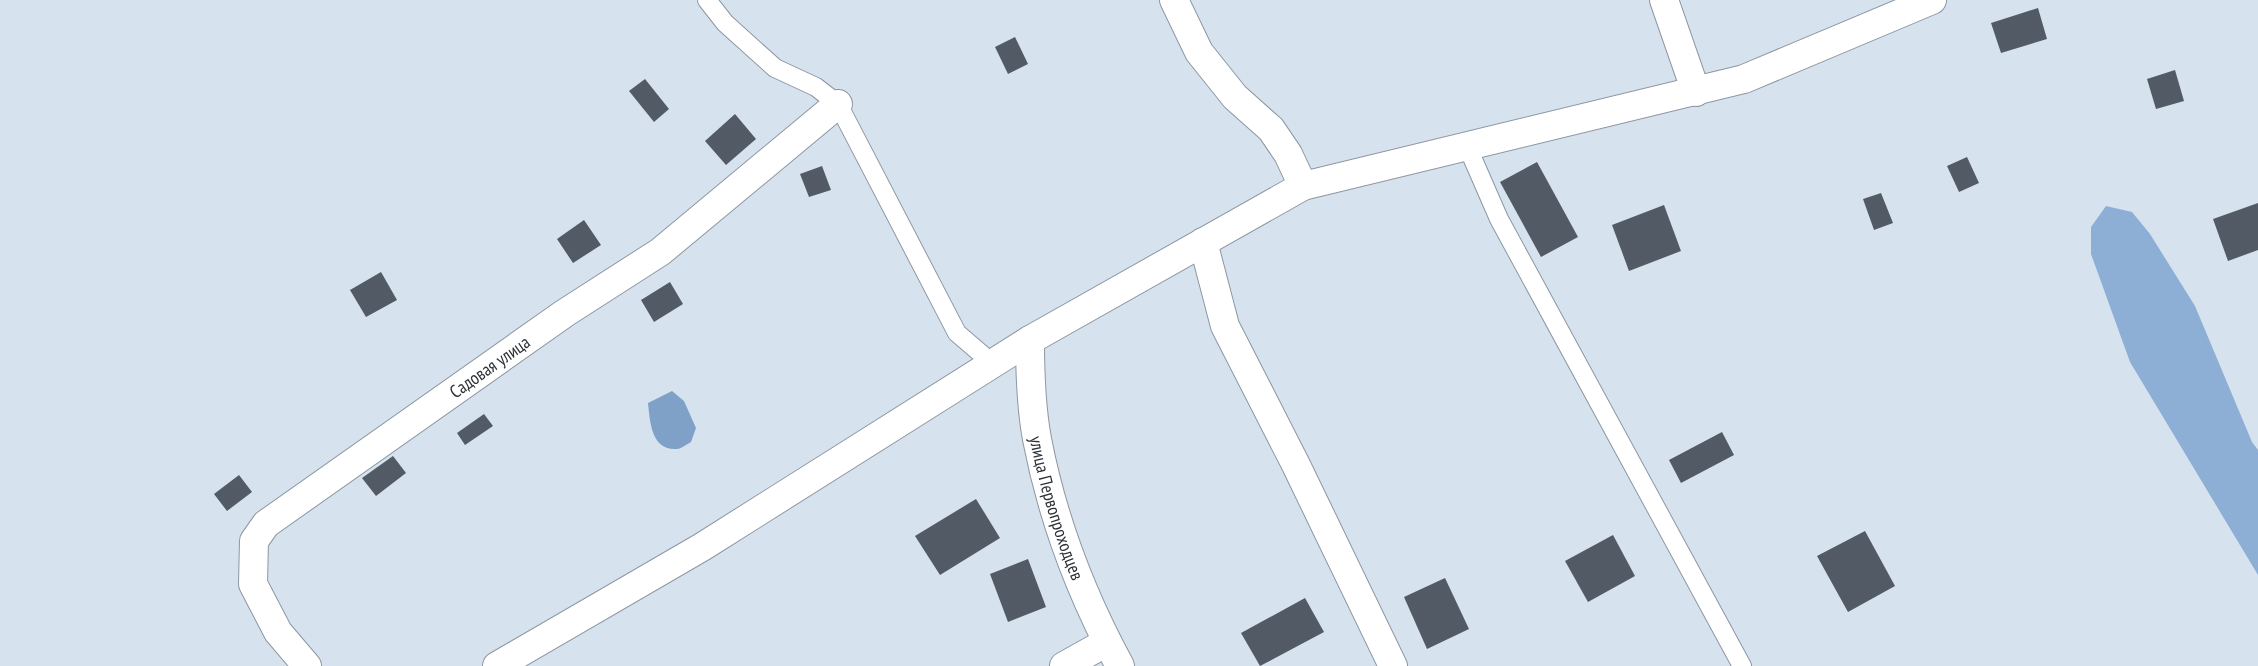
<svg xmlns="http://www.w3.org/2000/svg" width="2258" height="666" viewBox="0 0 2258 666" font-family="'PT Sans Narrow',sans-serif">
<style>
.forest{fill:#8dafd6}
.water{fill:#7fa1c7}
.building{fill:#515a65}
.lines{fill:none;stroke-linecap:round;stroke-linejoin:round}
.lane-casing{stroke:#8c97a2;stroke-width:20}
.street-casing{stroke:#8c97a2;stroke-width:30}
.lane{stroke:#fff;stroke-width:18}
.street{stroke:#fff;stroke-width:28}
.labels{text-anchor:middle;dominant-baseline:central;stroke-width:5;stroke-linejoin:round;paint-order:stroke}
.street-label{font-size:18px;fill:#2d3136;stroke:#d7e2ef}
</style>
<rect width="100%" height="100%" fill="#d7e2ef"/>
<path class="forest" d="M2106,206L2132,212L2150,234L2195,306L2252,442L2258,450V575L2130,362L2091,254V227Z"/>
<path class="water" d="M672,391L684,401L696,428L691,442C687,444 681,449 677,449C651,451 650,421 648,403Z"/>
<g class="building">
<path d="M2038,8L2047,39L2001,53L1991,23Z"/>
<path d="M1015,37L1028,64L1008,74L995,47Z"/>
<path d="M2175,70L2184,101L2156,109L2147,79Z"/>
<path d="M645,79L669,109L654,122L629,91Z"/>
<path d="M735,114L756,139L726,165L705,141Z"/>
<path d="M1967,157L1979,183L1959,192L1947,166Z"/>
<path d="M1537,162L1578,237L1541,257L1500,182Z"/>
<path d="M822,166L831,190L809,197L800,174Z"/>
<path d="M1881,193L1893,223L1874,230L1863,199Z"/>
<path d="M2258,203V250L2228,261L2213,219Z"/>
<path d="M1664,205L1681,251L1629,271L1612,225Z"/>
<path d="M584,220L601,245L573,263L557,239Z"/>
<path d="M381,272L397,300L366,317L350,290Z"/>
<path d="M670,282L683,304L654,322L641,300Z"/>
<path d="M484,414L493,426L465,445L457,433Z"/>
<path d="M1722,432L1734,455L1681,483L1669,460Z"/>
<path d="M393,456L406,473L376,496L362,478Z"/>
<path d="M239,475L252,492L227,511L214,494Z"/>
<path d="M976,499L1000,538L940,575L915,536Z"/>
<path d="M1865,531L1895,586L1848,612L1817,556Z"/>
<path d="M1613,535L1635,576L1588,602L1565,561Z"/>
<path d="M1028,559L1046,607L1008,622L990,574Z"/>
<path d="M1445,578L1469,629L1427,649L1404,597Z"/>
<path d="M1305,598L1324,632L1260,666L1241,633Z"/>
</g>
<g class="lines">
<g class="lane-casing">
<g id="lane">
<path d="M707,0L725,23L775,68L816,87L838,104L957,333L992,363"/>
<path d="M1468,148L1499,219L1742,666"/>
</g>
</g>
<g class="street-casing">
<g id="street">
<path d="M1174,0L1199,52L1235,97L1271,129L1288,154L1303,186"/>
<path d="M1664,0L1696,92"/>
<path d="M1203,242L1225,326L1296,465L1393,666"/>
<path id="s1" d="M1030,340C1030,372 1031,407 1037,439C1052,517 1082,596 1120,666"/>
<path id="s2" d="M307,666L278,632L253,584L254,541L266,524L565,313L660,252L838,104"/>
<path d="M497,666L702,547L1030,340L1303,186L1744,79L1932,0"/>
<path d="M1064,666L1107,642"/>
</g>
</g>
<use href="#lane" class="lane"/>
<use href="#street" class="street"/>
</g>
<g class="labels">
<g class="street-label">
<text stroke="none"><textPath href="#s2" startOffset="436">Садовая улица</textPath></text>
<text stroke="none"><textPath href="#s1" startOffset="171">улица Первопроходцев</textPath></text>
</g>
</g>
</svg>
